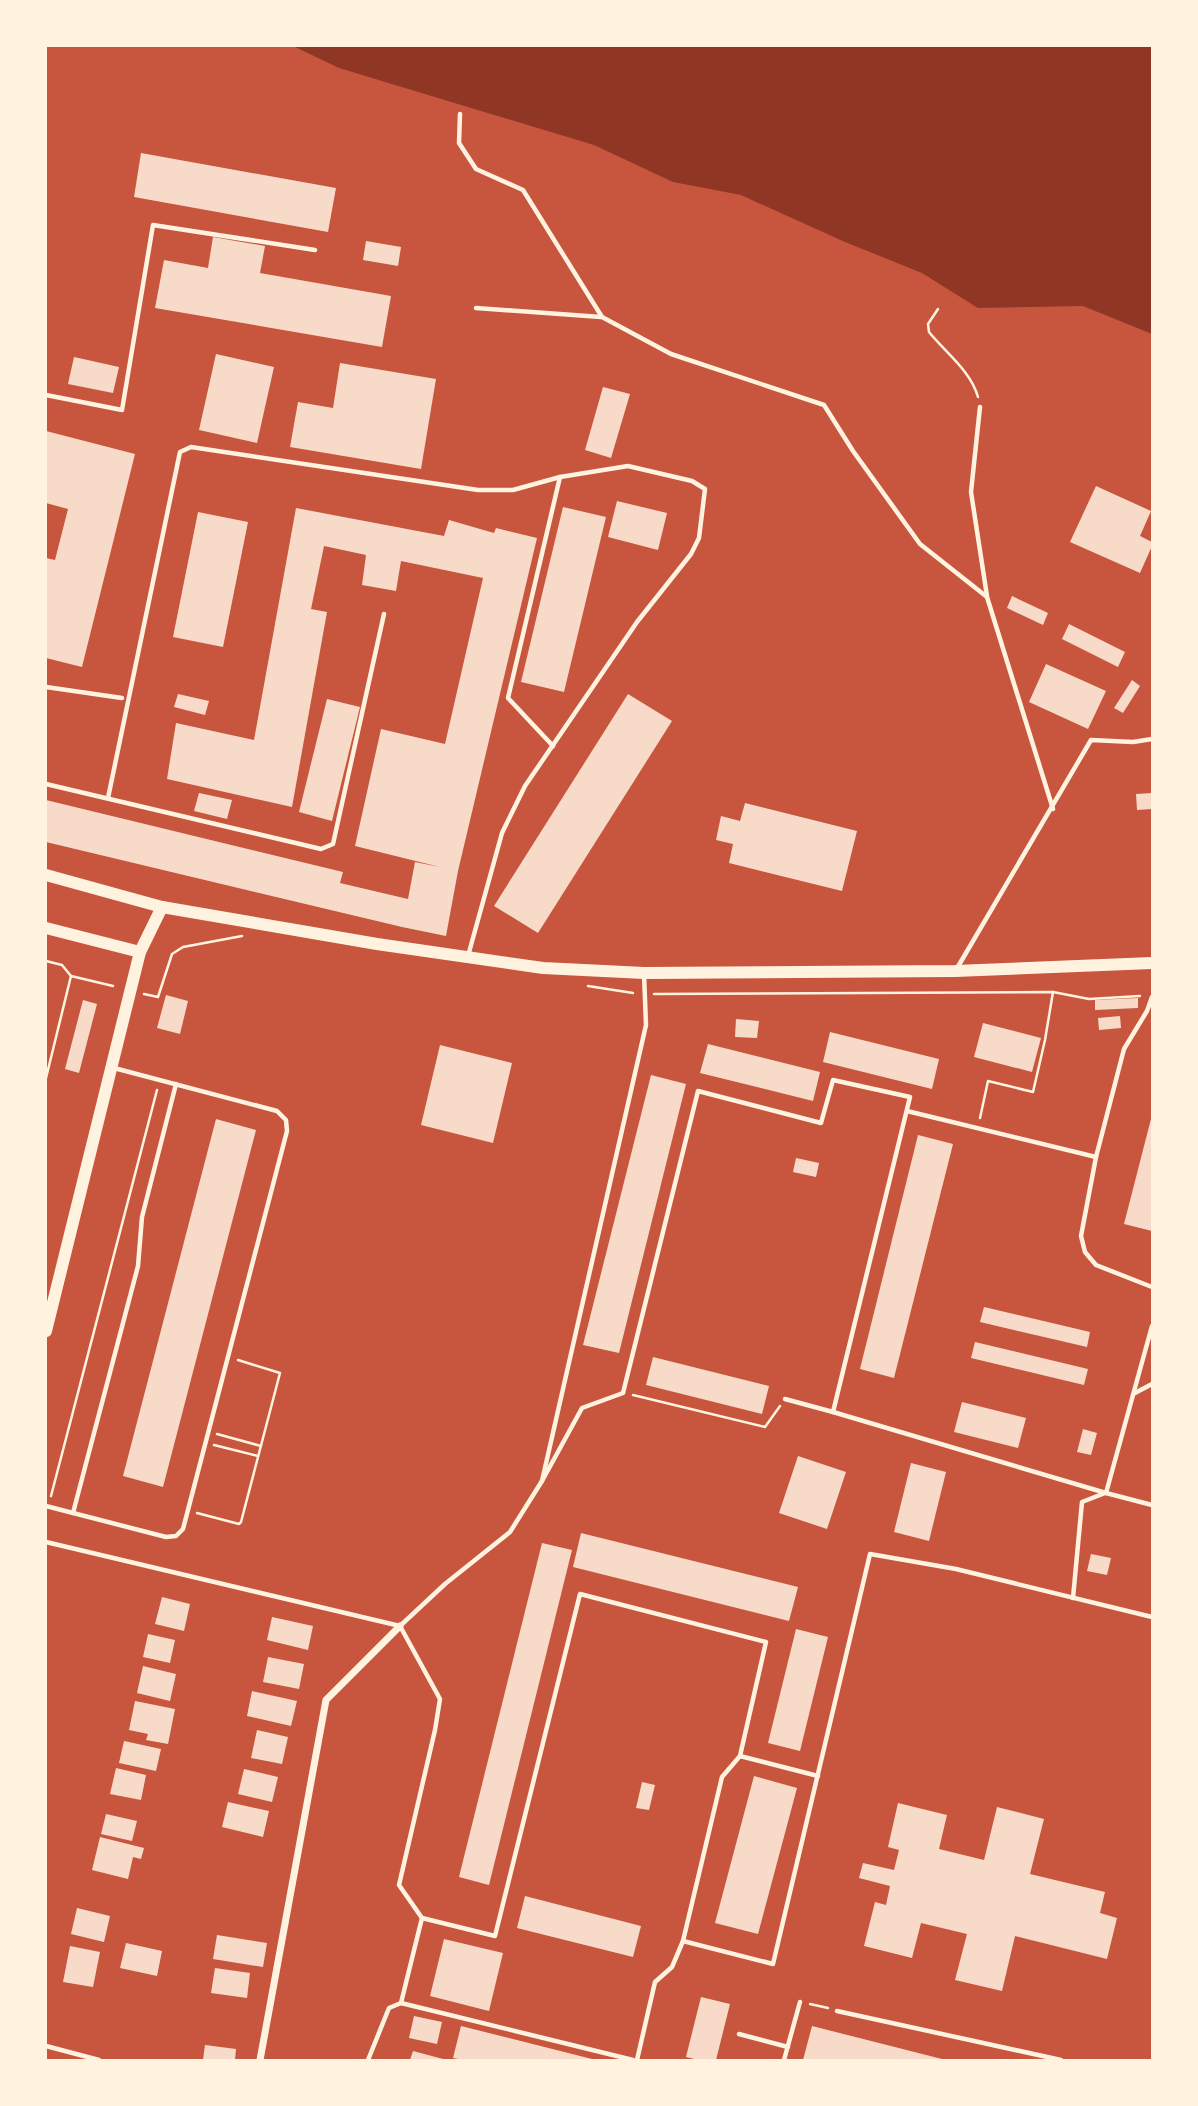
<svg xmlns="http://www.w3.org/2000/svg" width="1198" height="2106" viewBox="0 0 1198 2106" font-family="Rubik,sans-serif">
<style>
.water{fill:#8f3625}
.building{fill:#f7dbc8}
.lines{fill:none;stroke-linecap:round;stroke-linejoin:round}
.path{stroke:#fff3e0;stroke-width:2.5}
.service{stroke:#fff3e0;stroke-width:4.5}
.minor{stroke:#fff3e0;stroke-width:7}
.tertiary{stroke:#fff3e0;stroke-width:12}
</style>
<rect width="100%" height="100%" fill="#c8553d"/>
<path class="water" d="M293,46H1152V334L1083,306L978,308L922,273L845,242L741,195L673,182L594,145L339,68Z"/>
<g class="building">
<path d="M141,153L336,188L328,232L134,197Z"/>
<path d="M213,237L265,246L260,273L391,296L382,347L155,308L164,260L208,268Z"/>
<path d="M366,241L401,247L398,266L363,260Z"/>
<path d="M216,354L274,367L257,443L199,430Z"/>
<path d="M74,357L119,367L113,393L68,384Z"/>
<path d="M340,363L436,379L421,469L290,447L298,402L333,408Z"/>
<path d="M603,387L630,394L611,458L585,450Z"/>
<path d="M46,431L135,454L82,667L46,658V558L55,560L68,509L46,503Z"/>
<path d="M1096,486L1151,511L1140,536L1152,542V546L1140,573L1070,542Z"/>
<path d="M617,501L667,513L658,550L608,537Z"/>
<path d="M563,507L606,517L564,692L521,682Z"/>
<path d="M296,508L444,536L449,520L494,533L496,528L537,538L458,871L446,936L402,927L46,842V800L343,872L340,883L408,899L415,862L440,867L355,846L381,729L445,744L483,578L401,561L396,591L362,585L366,555L324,546L311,609L327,612L292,807L167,779L176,723L254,740Z"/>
<path d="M198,512L248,522L223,647L173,637Z"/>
<path d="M1012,596L1048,613L1043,625L1007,608Z"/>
<path d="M1069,624L1125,652L1118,667L1062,639Z"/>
<path d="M1046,664L1106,691L1088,729L1029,702Z"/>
<path d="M1132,680L1140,686L1123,713L1114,708Z"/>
<path d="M178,694L209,701L205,715L174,707Z"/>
<path d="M628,694L672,721L538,933L494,906Z"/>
<path d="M327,699L360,707L332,821L299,812Z"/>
<path d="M199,793L232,800L227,819L194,811Z"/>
<path d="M1152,793V809L1137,810L1136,794Z"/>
<path d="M745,803L857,831L842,891L729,863L733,844L716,840L721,816L740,821Z"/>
<path d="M166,995L188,1001L180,1034L157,1028Z"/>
<path d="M1138,998V1008L1095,1010V1000Z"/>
<path d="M83,1000L97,1004L79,1073L65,1069Z"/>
<path d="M1120,1016L1121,1028L1099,1030L1098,1018Z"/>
<path d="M736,1019L759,1021L757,1038L735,1037Z"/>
<path d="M983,1023L1041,1038L1032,1072L974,1057Z"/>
<path d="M830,1032L939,1059L932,1089L823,1062Z"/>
<path d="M708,1044L820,1072L813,1101L700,1073Z"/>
<path d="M440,1045L512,1063L493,1143L421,1125Z"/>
<path d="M651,1075L686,1084L619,1353L583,1345Z"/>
<path d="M1152,1115V1231L1124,1224Z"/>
<path d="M216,1119L256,1130L163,1487L123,1476Z"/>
<path d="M918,1135L953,1144L894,1378L860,1369Z"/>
<path d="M796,1158L819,1163L816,1177L793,1172Z"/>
<path d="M984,1307L1090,1332L1087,1347L980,1322Z"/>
<path d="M975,1342L1088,1369L1084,1385L971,1358Z"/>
<path d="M653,1357L769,1386L762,1414L646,1385Z"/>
<path d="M962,1402L1026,1418L1018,1448L954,1432Z"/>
<path d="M1083,1429L1097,1433L1091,1455L1077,1452Z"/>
<path d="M798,1456L846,1472L827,1529L779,1513Z"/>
<path d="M911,1463L946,1472L929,1541L894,1532Z"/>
<path d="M581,1533L798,1587L789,1621L573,1567Z"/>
<path d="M542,1543L572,1550L489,1885L459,1877Z"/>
<path d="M1091,1554L1111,1558L1107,1575L1087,1571Z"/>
<path d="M162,1597L190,1604L184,1631L155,1624Z"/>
<path d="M272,1617L313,1626L308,1650L267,1640Z"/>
<path d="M796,1629L828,1637L800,1751L768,1743Z"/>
<path d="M148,1634L175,1640L170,1663L143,1657Z"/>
<path d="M268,1657L304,1664L299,1689L263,1682Z"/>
<path d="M143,1666L176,1674L170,1701L137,1693Z"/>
<path d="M252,1691L297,1701L291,1726L247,1716Z"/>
<path d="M135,1701L175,1709L168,1744L146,1740L148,1734L129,1730Z"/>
<path d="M257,1730L288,1737L282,1764L251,1758Z"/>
<path d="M124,1741L161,1749L156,1771L119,1763Z"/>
<path d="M116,1768L146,1775L141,1800L110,1794Z"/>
<path d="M244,1769L278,1777L272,1802L238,1794Z"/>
<path d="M754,1776L797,1788L758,1934L715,1923Z"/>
<path d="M642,1782L655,1785L649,1810L636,1808Z"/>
<path d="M228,1802L269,1811L263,1837L222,1827Z"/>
<path d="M898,1803L947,1815L939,1849L984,1860L997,1807L1044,1819L1030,1874L1105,1892L1100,1913L1117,1918L1107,1959L1015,1936L1002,1991L955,1980L967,1934L921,1923L912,1958L864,1946L875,1902L886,1905L890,1886L859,1878L863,1863L894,1870L899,1850L888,1847Z"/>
<path d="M106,1814L137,1821L132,1841L101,1834Z"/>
<path d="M100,1837L144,1848L141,1859L133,1857L128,1879L92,1870Z"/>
<path d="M525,1896L641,1926L633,1957L517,1928Z"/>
<path d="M77,1908L110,1916L104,1942L71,1934Z"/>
<path d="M217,1935L267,1943L263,1967L213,1959Z"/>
<path d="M444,1939L503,1953L489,2011L430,1996Z"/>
<path d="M126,1943L162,1951L157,1976L120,1968Z"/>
<path d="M70,1946L100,1952L93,1987L63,1982Z"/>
<path d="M215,1968L250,1973L247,1998L211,1993Z"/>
<path d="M701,1997L730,2004L716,2060H699L686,2057Z"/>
<path d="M414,2016L442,2022L437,2044L409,2038Z"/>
<path d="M461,2026L596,2060H464L453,2058Z"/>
<path d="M812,2026L946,2060H803Z"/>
<path d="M205,2045L236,2049L235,2060H203Z"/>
<path d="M413,2051L447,2060H410Z"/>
</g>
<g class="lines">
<g class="path">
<path d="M938,309L928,324L929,332C945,352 971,371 978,397"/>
<path d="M46,961L62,965L71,976"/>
<path d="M588,986L633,993"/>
<path d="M144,994L158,997L172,954L183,947L242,936"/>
<path d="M654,994L1053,992L1089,999L1140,996"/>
<path d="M46,1078L71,976L113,986"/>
<path d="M980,1118L988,1081L1033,1092L1045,1040L1053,992"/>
<path d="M633,1395L765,1427L780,1406"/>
<path d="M217,1434L261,1446"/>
<path d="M214,1445L258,1456"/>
<path d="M51,1496L157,1090"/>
<path d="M197,1513L239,1524L241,1522L280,1373L238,1360"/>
<path d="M810,2004L828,2008"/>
</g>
<g class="service">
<path d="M460,114L459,143L476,169L523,190L602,317L671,354L824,405L853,451L920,544L987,597L1053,809"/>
<path d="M476,308L601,317"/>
<path d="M46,395L122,410L153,225L315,250"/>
<path d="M980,407L971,492L987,596"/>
<path d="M46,687L122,698"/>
<path d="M553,746L508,698L560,477"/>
<path d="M46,784L321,849L333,844L384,614"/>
<path d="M108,798L180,452L191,447L478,490H513L560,477L628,466L692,481L705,489L699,538L691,554L637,622L525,786L502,833L468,956"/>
<path d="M956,970L1091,740L1133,742L1152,739"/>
<path d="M1152,997L1147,1011L1124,1049L1096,1157L1081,1236L1085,1252L1096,1265L1152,1287"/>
<path d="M907,1111L1096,1157"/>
<path d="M1152,1326L1106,1493L1152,1505"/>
<path d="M1135,1393L1152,1384"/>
<path d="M785,1399L833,1412"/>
<path d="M542,1481L582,1408L623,1393L698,1091L821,1123L833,1080L910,1097L833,1412L1106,1493"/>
<path d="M46,1506L166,1537L176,1536L183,1529L287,1131L286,1120L277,1111L114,1068"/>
<path d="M73,1513L138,1266L142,1217L176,1084"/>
<path d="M46,1542L400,1626L445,1584L510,1532L542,1481L646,1025L644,974"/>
<path d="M1073,1598L1082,1502L1105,1493"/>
<path d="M400,1626L440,1699L435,1730L399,1885L422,1918L401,2003L633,2060"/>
<path d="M422,1918L495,1936L580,1594L766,1642L740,1756L818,1776"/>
<path d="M683,1941L722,1777L740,1756"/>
<path d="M837,2011L1061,2060"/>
<path d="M739,2034L788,2047"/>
<path d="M46,2046L99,2060"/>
<path d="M368,2060L389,2008L401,2003"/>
<path d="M637,2060L655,1982L672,1967L683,1941L773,1964L870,1554L956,1569L1152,1617"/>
<path d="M784,2060L800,2002"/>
</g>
<path class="minor" d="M260,2060L326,1700L400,1626"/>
<g class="tertiary">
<path d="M46,875L162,907L377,944L543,968L644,973L955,971L1152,963"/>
<path d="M46,928L140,952"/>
<path d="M46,1331L140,952L162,907"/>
</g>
</g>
<rect width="1198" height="2106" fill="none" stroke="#fff3e0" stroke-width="94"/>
</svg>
